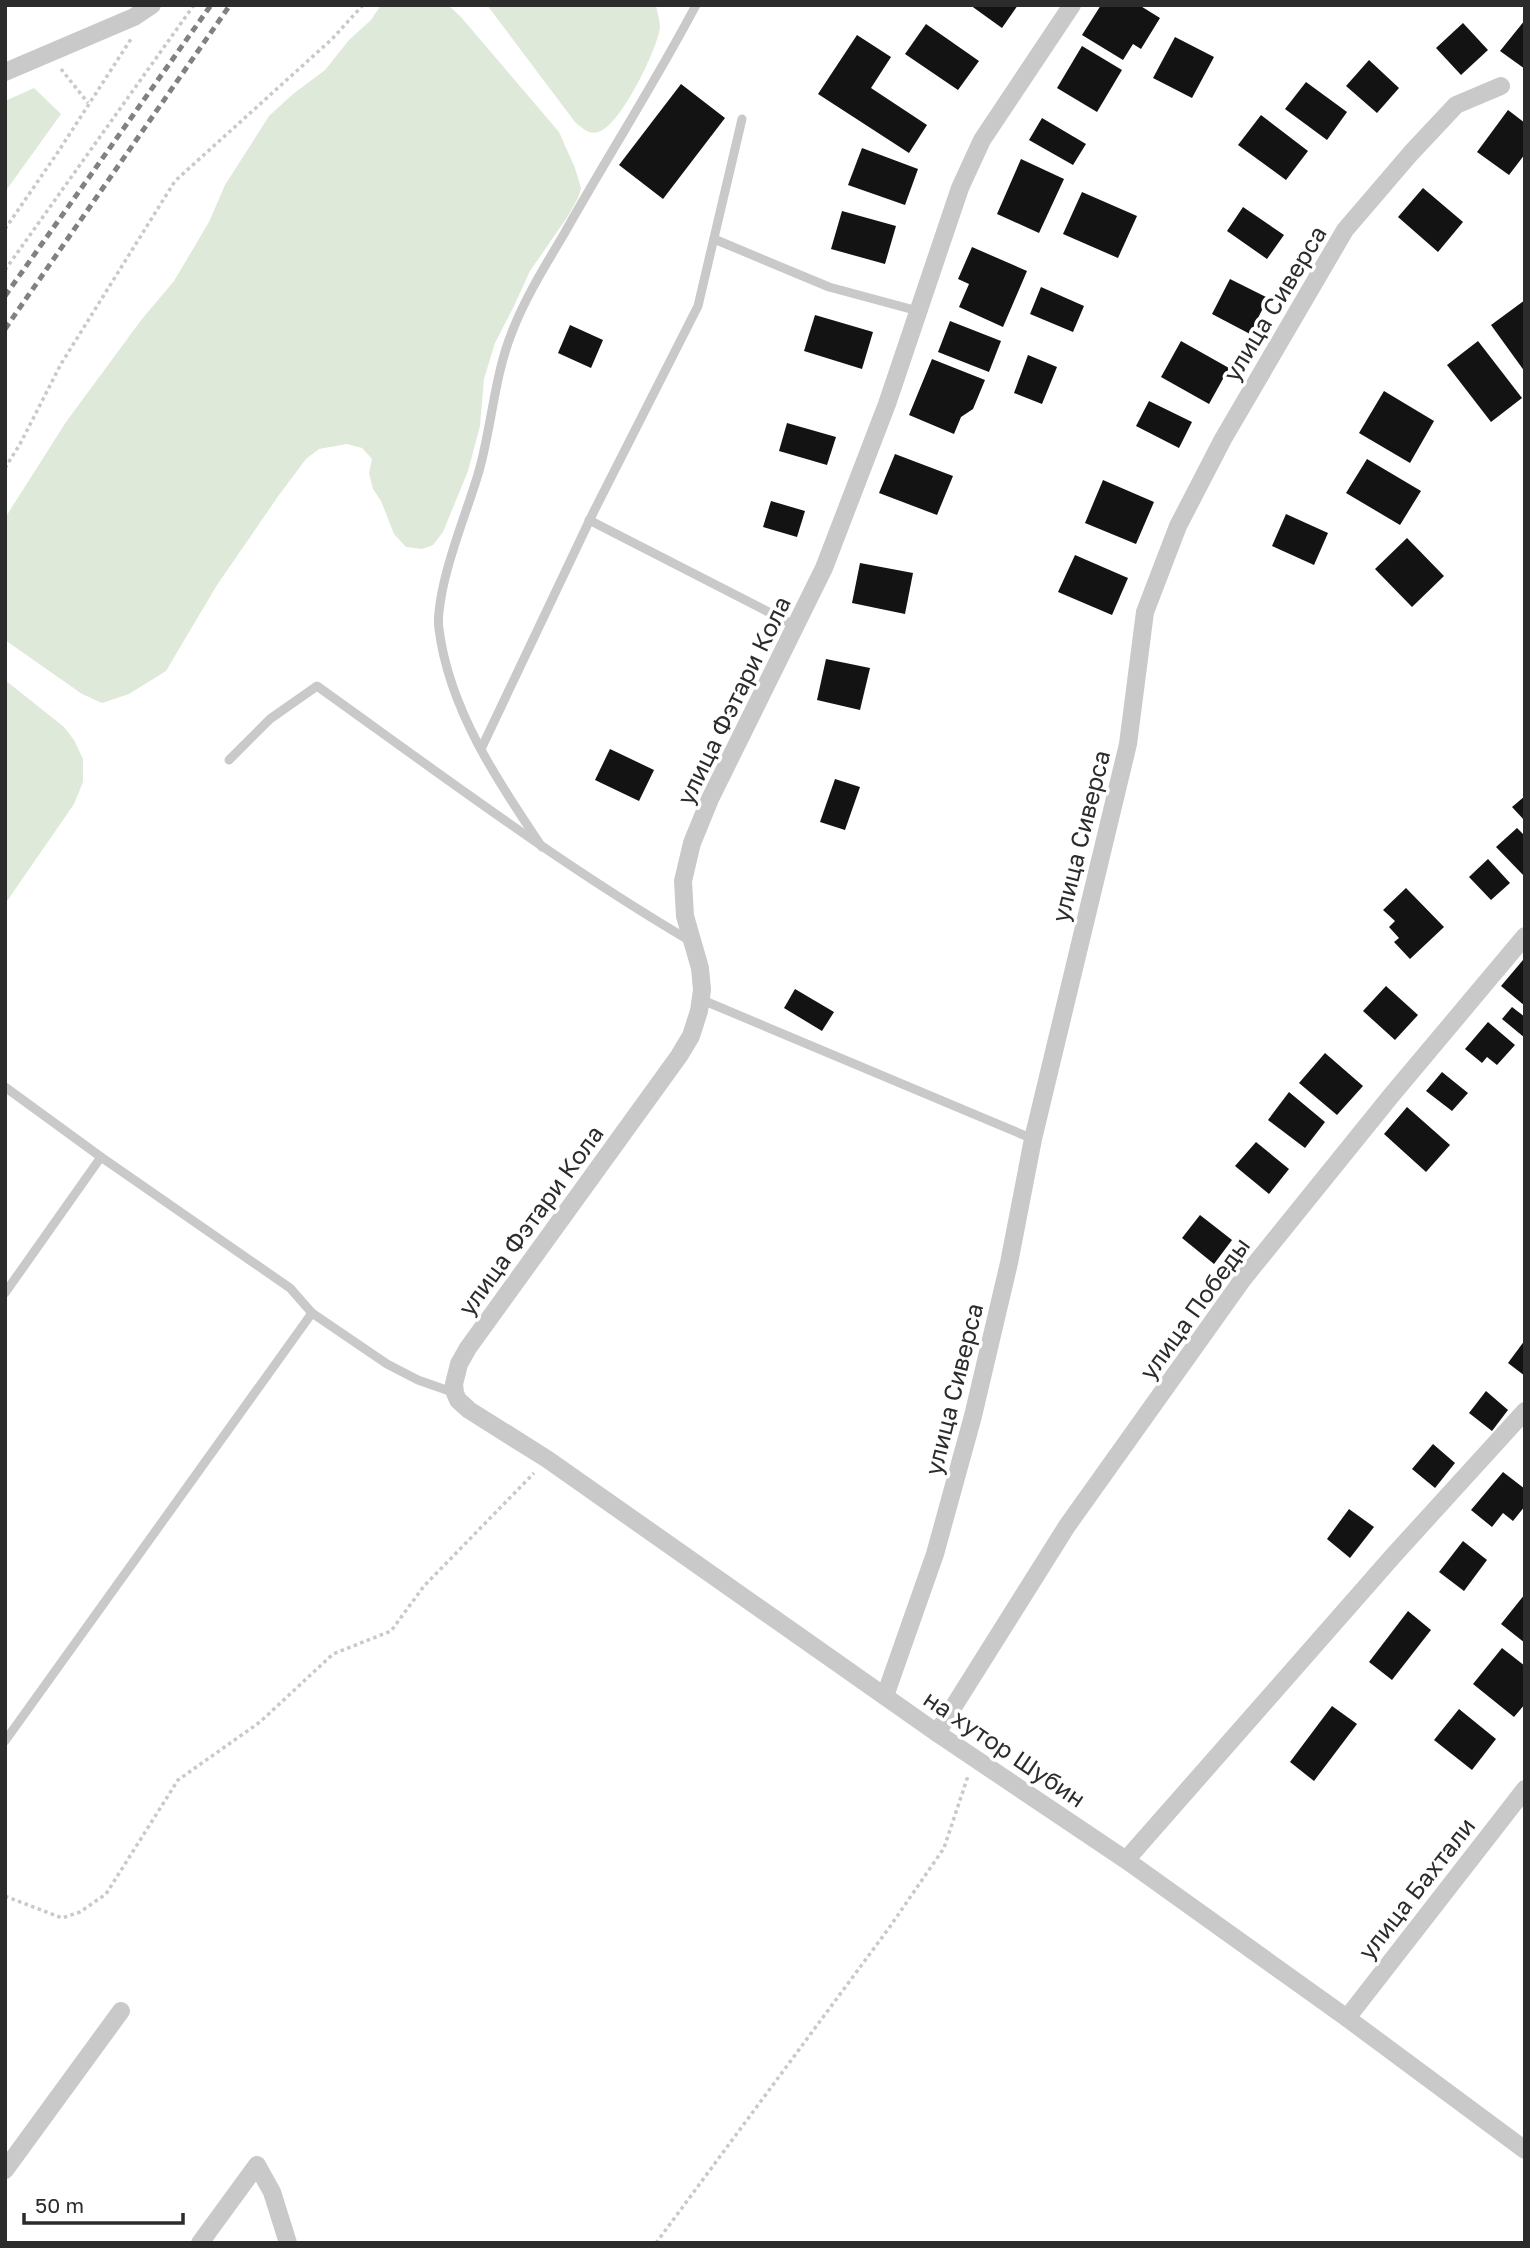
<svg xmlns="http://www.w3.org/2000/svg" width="1530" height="2248" viewBox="0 0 1530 2248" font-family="'Golos Text',sans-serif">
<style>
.green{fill:#dfe9d9}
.building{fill:#131313}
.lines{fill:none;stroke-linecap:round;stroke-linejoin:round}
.path{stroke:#c9c9c9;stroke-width:3.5;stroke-dasharray:3.5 3.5;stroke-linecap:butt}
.lane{stroke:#c9c9c9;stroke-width:9}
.street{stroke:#c9c9c9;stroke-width:18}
.rail{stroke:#818181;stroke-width:5;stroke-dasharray:7 5;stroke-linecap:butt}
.labels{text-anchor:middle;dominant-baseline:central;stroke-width:7;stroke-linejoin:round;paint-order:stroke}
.street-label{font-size:24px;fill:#2c2c2c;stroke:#fff}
</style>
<rect width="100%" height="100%" fill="#fff"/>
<g class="green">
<path d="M381,5H448L461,17L559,132L575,168L581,188L578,198L568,216L530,271L514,306L495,343L484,379L480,426L468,471L443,532L433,545L422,549L406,547L394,534L381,501L373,489L369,473L372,459L362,448L347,444L319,449L306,459L279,495L217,585L166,671L129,694L102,703L82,694L5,640V518L66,422L142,319L174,281L209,222L225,185L269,116L293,94L325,70L349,40L371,20Z"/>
<path d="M487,5H656C657,12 660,20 660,27C658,48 620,127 598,132C589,135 582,128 575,122Z"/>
<path d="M34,88L61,114L5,192V101Z"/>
<path d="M5,680L64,727L74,740L83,759V782L74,804L5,904Z"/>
</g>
<g class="building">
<path d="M970,5H1018L1002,28Z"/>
<path d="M1101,5H1139L1160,18L1141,49L1133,44L1123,60L1082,35Z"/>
<path d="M1525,20V69L1500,51Z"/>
<path d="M1463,23L1488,50L1461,75L1436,48Z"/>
<path d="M926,24L979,61L958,90L905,54Z"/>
<path d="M857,35L891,57L871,88L927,125L909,153L818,94Z"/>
<path d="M1175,37L1214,57L1192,98L1153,78Z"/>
<path d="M1082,46L1122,70L1097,112L1057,88Z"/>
<path d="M1369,60L1399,88L1377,113L1346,86Z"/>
<path d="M1306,82L1347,112L1327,140L1285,109Z"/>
<path d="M681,84L725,118L663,199L619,165Z"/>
<path d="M1508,110L1525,123V154L1509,175L1477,152Z"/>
<path d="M1261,115L1308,151L1286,180L1238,145Z"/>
<path d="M1042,118L1086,144L1073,165L1029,140Z"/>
<path d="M862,148L918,169L905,205L848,185Z"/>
<path d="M1021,159L1064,179L1039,233L997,214Z"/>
<path d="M1423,188L1463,222L1438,252L1398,217Z"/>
<path d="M1082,192L1137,216L1118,258L1063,234Z"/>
<path d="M1243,207L1284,235L1267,259L1227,231Z"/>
<path d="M842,211L896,226L885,264L831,249Z"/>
<path d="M972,247L1027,271L1003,327L959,307L969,284L958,279Z"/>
<path d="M1230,279L1268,298L1250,334L1212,314Z"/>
<path d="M1041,287L1084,306L1073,332L1030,314Z"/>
<path d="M1525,300V372L1491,325Z"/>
<path d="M815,315L873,332L862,369L804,351Z"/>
<path d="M950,321L1001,341L989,372L938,352Z"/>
<path d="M570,325L603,340L591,368L558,353Z"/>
<path d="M1181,341L1229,368L1209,404L1161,377Z"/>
<path d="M1478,341L1522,398L1491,422L1447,365Z"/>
<path d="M1028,355L1057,367L1042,404L1014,393Z"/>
<path d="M932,359L985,380L973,409L961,417L954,434L909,415Z"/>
<path d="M1384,391L1434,421L1410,463L1359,433Z"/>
<path d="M1149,401L1192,422L1179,448L1136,426Z"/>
<path d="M787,423L836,437L827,465L779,451Z"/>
<path d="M895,454L953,476L937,515L879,493Z"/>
<path d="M1367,459L1421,491L1400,525L1346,493Z"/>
<path d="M1103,480L1154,502L1136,544L1085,523Z"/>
<path d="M771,501L805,511L797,537L763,527Z"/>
<path d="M1286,514L1328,533L1314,565L1272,546Z"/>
<path d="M1407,538L1444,576L1412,607L1375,569Z"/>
<path d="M1075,555L1128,578L1112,615L1058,592Z"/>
<path d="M860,563L913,573L905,614L852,603Z"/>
<path d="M826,659L870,668L860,710L817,700Z"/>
<path d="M610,749L654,770L639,801L595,780Z"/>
<path d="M835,779L860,787L845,830L820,822Z"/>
<path d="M1525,796V821L1512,807Z"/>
<path d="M1517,828L1525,836V877L1496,847Z"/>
<path d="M1488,859L1510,883L1491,900L1469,877Z"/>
<path d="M1406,888L1444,927L1410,959L1394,942L1399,938L1389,927L1395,921L1383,910Z"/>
<path d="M1523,960L1525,961V1006L1501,986Z"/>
<path d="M1386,986L1418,1015L1395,1040L1363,1011Z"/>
<path d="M795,989L834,1012L822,1031L784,1008Z"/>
<path d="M1512,1007L1525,1017V1038L1502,1019Z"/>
<path d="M1488,1022L1515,1045L1497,1065L1487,1057L1482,1063L1465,1049Z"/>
<path d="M1325,1053L1363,1086L1337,1115L1299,1083Z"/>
<path d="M1442,1072L1468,1093L1452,1111L1426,1091Z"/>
<path d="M1289,1092L1325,1122L1305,1148L1268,1120Z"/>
<path d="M1407,1107L1450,1145L1426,1172L1384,1134Z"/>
<path d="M1256,1142L1289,1169L1269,1194L1235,1166Z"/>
<path d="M1200,1215L1232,1240L1214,1264L1182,1238Z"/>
<path d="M1525,1340V1376L1508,1363Z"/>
<path d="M1486,1391L1508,1410L1492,1431L1469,1413Z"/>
<path d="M1433,1444L1455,1463L1435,1488L1412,1469Z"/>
<path d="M1503,1472L1525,1489V1506L1513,1521L1503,1513L1492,1527L1471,1510Z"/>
<path d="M1349,1509L1374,1527L1350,1558L1327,1539Z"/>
<path d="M1463,1541L1487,1560L1464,1591L1439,1572Z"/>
<path d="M1525,1594V1643L1501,1624Z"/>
<path d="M1408,1611L1431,1630L1392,1680L1369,1662Z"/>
<path d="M1502,1648L1525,1666V1704L1514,1717L1473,1684Z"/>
<path d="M1332,1706L1357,1724L1314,1781L1290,1762Z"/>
<path d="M1459,1709L1496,1739L1472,1770L1434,1740Z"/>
</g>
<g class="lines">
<g class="path">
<path d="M61,69L88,103"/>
<path d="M5,229L58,152L131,39"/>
<path d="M5,270L194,5"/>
<path d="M5,468L20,444L61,364L175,181L332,39L363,5"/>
<path d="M5,1896L62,1918L80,1912L106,1894L178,1780L260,1722L333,1654L391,1631L424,1586L534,1473"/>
<path d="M656,2243L889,1928L944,1848L968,1776"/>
</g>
<g class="lane">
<path d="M714,239L829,287L918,311"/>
<path d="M589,520L796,626"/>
<path d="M481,749L594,511L698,306L742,119"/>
<path d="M229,760L270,719L317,686C440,774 561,865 692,942"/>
<path d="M542,847C498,782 449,709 439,629C437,617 440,604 442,592C450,550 467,512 479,471C492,425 494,377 512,332C525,298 545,266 564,234C607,157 655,83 696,5"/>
<path d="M700,999L1033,1139"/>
<path d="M5,1087L101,1157L290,1288L312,1313L387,1364L418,1380L455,1393"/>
<path d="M5,1293L101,1157"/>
<path d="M5,1741L312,1313"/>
</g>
<g class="street">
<path d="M1072,5L982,140L960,188L887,404L824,568L710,799L692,843L683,881L685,916L700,968L702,990L699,1011L691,1036L679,1056L468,1348L459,1364L454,1384L455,1393L458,1400L469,1410L547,1459L937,1733L1126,1860L1347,2018L1525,2150"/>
<path d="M5,72L134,17L152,5"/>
<path d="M885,1696L935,1554L973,1416L1009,1263L1033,1139L1128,744L1145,612L1178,526L1223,439L1345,230L1411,153L1456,105L1501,86"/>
<path d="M937,1733L1067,1526L1243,1279L1390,1097L1525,936"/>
<path d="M1126,1860L1393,1556L1525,1411"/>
<path d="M1347,2018L1525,1789"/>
<path d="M5,2170L121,2011"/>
<path d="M200,2243L257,2165L272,2192L288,2243"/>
</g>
<g class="rail">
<path d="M5,296L211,5"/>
<path d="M5,329L230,5"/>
</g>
</g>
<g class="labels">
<g class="street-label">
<text transform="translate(1274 303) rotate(-59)">улица Сиверса</text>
<text transform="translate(733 700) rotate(-64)">улица Фэтари Кола</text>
<text transform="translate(1080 836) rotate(-76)">улица Сиверса</text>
<text transform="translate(530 1220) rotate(-54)">улица Фэтари Кола</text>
<text transform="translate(1194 1308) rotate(-54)">улица Победы</text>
<text transform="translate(953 1389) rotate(-76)">улица Сиверса</text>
<text transform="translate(1005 1748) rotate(34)">на хутор Шубин</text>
<text transform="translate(1416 1888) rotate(-52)">улица Бахтали</text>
</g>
</g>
<rect width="1530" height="2248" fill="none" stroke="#2c2c2c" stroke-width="14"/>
<path d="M24 2213v10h159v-10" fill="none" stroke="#2c2c2c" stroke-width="3.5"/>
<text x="35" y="2213" font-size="21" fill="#2c2c2c" stroke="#ffffff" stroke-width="5" paint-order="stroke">50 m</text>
</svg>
